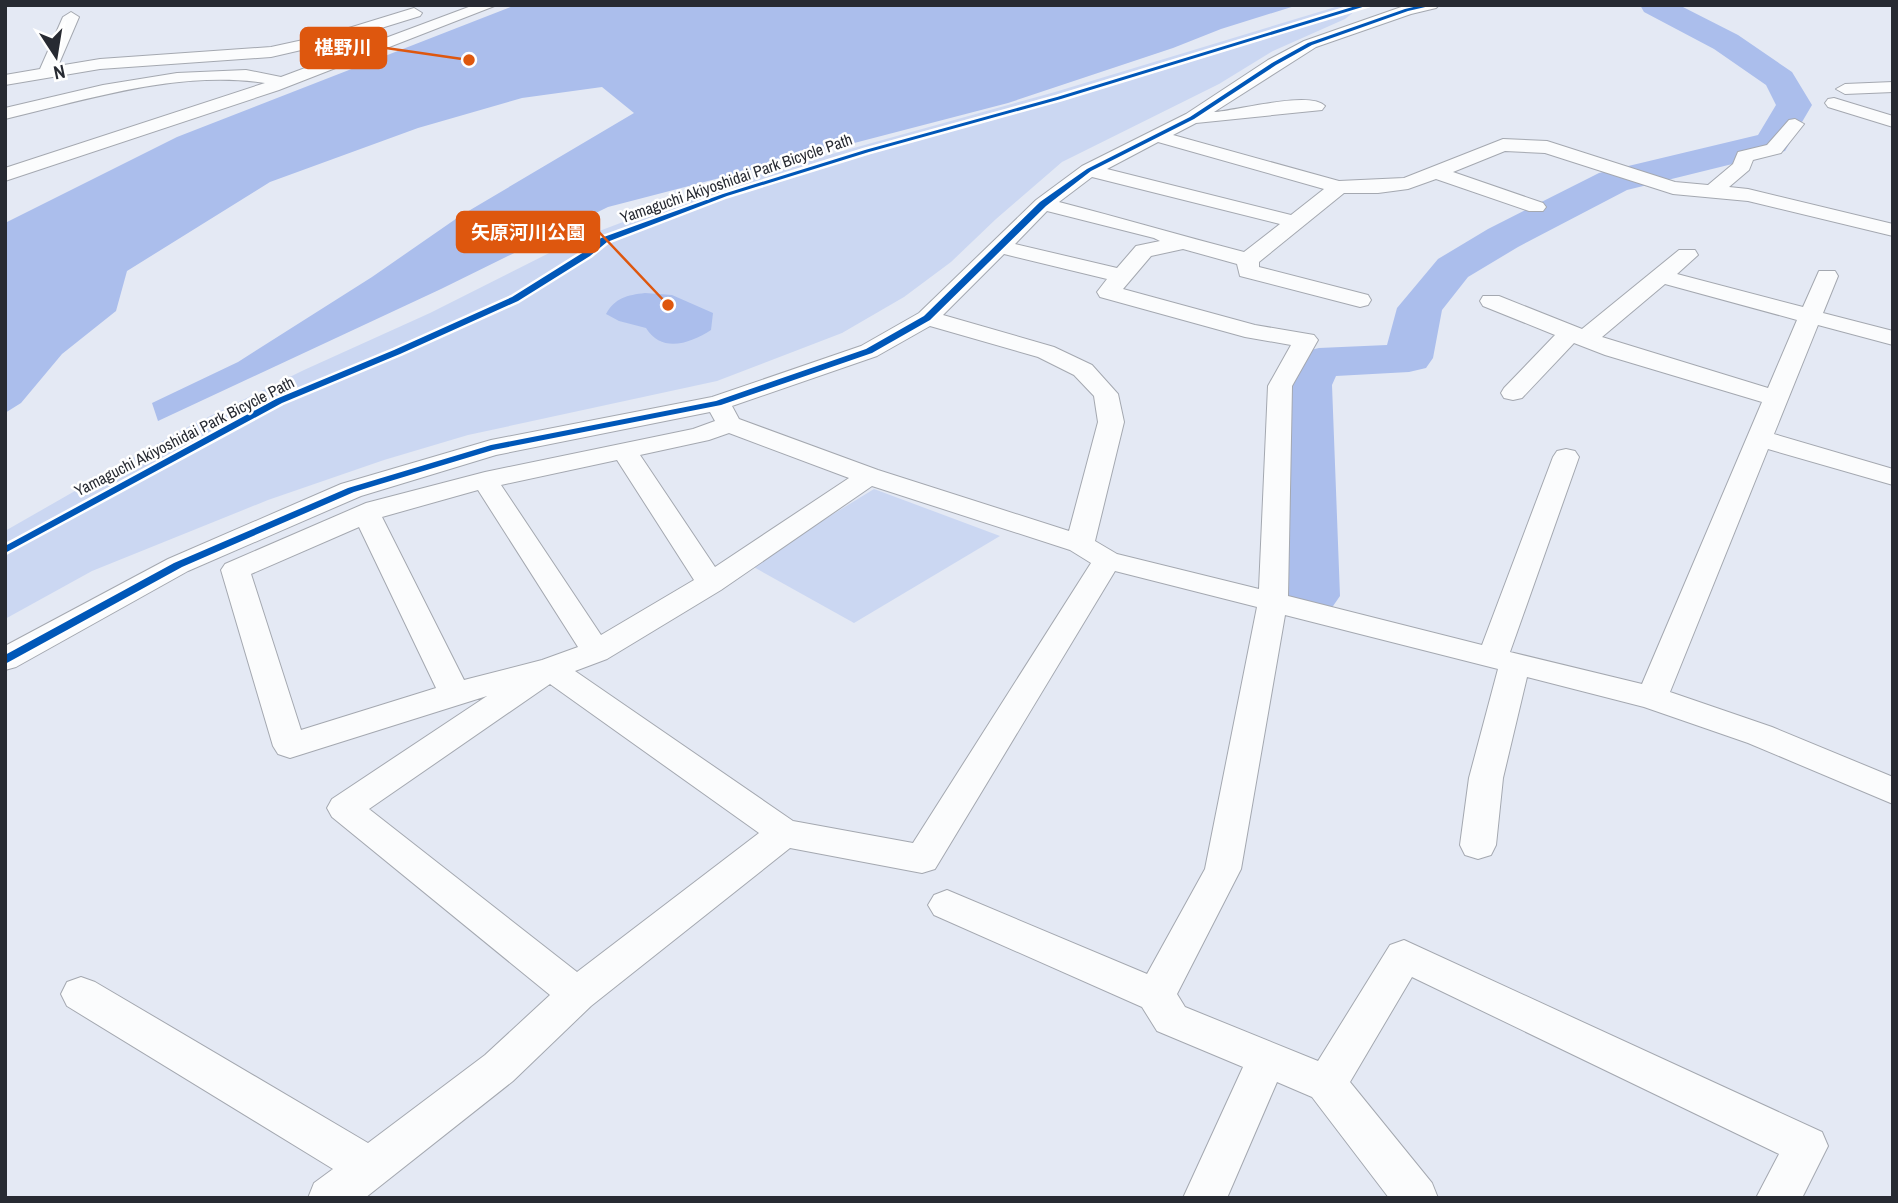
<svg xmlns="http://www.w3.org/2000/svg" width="1898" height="1203" viewBox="0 0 1898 1203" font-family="'Archivo Narrow','Noto Sans JP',sans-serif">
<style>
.green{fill:#cbd7f2}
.water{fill:#abbeec}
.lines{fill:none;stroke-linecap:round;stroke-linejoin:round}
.river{fill:#abbeec;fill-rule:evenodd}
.minor-casing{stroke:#a4a8b0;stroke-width:2}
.minor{fill:#fbfcfd;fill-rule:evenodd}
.cycleway-casing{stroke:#fff;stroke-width:5}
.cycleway{fill:#0057b8;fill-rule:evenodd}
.labels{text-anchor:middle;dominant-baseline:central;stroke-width:5;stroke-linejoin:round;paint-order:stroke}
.far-street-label{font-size:16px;fill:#272a32;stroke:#fff}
.leader{fill:none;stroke:#de570e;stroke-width:2.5}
.callout-dot{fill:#de570e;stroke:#fff;stroke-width:2.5}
.callout{fill:#de570e;stroke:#de570e;stroke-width:2.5}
.callout-label{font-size:19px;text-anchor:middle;font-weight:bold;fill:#fff}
</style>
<rect width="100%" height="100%" fill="#e4e9f4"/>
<g class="green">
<path d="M1342,5H1348L1355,11L1345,19L1273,51L1219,84L1062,162L996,219L951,262L904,297L842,333L717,381L468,435L384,460L268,500L92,571L5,619V531L178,432L304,370L430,313L573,241L673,203L782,168L1055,92Z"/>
<path d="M874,489L1000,536L854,623L750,565Z"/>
</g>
<g class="water">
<path d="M516,5H1298L1221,29L1173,48L1008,103L608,207L441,289L158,421L152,403L238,362L372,277L460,216L634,113L602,87L522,98L418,128L270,182L127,271L116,311L62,354L21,403L5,413V223L177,137Z"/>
<path d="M645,293L672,295L713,313L711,330C691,343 662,354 646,328L619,321L606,314C615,298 627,295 645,293Z"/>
</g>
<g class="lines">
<path class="river" d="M1640,5H1679L1738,35L1792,72L1812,105L1785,151L1627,190L1518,247L1468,277L1442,310L1433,358L1426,368L1409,372L1336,376L1332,385L1340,596L1331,609L1310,615L1289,609L1280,596L1282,385L1302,352L1319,348L1387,345L1397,308L1438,259L1488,229L1599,173L1758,135L1776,105L1766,85L1714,49L1644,12Z"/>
<g class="minor-casing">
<g id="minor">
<path d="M474,5H497L279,90L5,181V168L265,83C179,70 89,99 5,119V108L103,85L177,73L246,70L281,77Z"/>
<path d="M1407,5H1439L1436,8L1411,14L1316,47L1214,112C1236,111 1310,90 1325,106L1322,110L1196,123L1173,135L1339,181L1404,178L1503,139L1547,141L1675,182L1708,185L1733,164L1738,152L1767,145L1789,120L1795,119L1804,124L1781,153L1753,160L1749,170L1729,187L1748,189L1893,224V236L1748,201L1673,194L1545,153L1505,151L1453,172L1543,203L1546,207L1543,211H1529L1436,179L1408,189L1378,193H1344L1259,262V267L1368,295L1371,300L1368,305L1360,307L1240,276L1237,264L1183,249L1151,256L1123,289L1255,325L1314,335L1318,340L1292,386L1288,596L1482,645L1553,457L1557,451L1566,449L1575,451L1579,457L1510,652L1642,684L1762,402L1605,355L1574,343L1522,398L1513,400L1504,398L1501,393L1504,388L1555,335L1483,306L1480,301L1483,296H1499L1582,329L1679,250H1695L1698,255L1677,274L1803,307L1819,271H1835L1838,276L1823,313L1893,331V345L1818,325L1774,434L1893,469V485L1768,449L1670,692L1772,727L1893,777V804L1748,743L1644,707L1527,677L1503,778L1496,845L1491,855L1478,859L1465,855L1460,845L1469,778L1498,669L1285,615L1241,869L1177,994L1185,1007L1318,1061L1390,945L1404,940L1822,1132L1828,1146L1802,1198H1756L1779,1154L1412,977L1350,1082L1432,1183L1438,1198H1389L1312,1097L1277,1082L1227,1198H1183L1243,1067L1157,1031L1142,1007L934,915L928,905L934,895L947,890L1147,974L1205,869L1257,607L1115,571L935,869L922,873L790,848L591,1006L513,1081L365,1198H308L314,1183L333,1169L67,1006L61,994L67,982L81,977L95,982L368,1143L485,1055L550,995L332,817L327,808L332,799L487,696L290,758L278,754L273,746L221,570L225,564L366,503L485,472L693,429L715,421L710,412L496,455L361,496L188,571L16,667L5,670V646L168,559L341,484L491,440L712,397L861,346L919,313L1036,200L1082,166L1186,114L1268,60L1304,41ZM1158,142L1324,189L1291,215L1107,169ZM1092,177L1280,224L1244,252C1182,236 1121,218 1059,202ZM1047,211L1154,238L1160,241L1136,246L1117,268L1015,244ZM1004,254L1107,279L1097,292L1100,297L1245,337L1291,345L1268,386L1259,589L1117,554L1095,541L1124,422L1118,394L1092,365L1054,347L943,315ZM1665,284L1797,320L1768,388L1602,337ZM930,326L1038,357L1074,375L1094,396L1098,422L1069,531L878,470L739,419L732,406L877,356ZM729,433L849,478L715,567L640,455L709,440ZM617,460L694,580L601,635L501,485ZM872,486L1070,550L1091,563L913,843L793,821L575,671L607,659L721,590ZM478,490L578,647L542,660L464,680L382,517ZM359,527L436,688L301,730L251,574ZM550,684L759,833L577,972L369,809Z"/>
<path d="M414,8L422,13L420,16L336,42L271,57L100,69L5,85V75L40,69L63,17L71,12L79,17L58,66L100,59L271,47L326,35Z"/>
<path d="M1893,82V92L1845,94L1836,89L1845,84Z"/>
<path d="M1834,98L1893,116V127L1828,107L1825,103L1828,99Z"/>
</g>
</g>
<use href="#minor" class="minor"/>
<g class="cycleway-casing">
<g id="cycleway">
<path d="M1359,5H1369L1061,99L869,152L727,196L607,242L590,256L518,301L400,354L282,403L5,553V546L276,399L394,350L512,297L584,252L601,238L723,194L865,150L1057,97Z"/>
<path d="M1422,5H1434L1408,11L1312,45L1276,65L1194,119L1091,171L1046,206L930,320L872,353L721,405L493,450L354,492L182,567L5,664V655L174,563L348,488L491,445L716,401L866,349L924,316L1040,202L1087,169L1190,117L1272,63L1308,43L1405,9Z"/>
</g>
</g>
<use href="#cycleway" class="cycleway"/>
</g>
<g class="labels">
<g class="far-street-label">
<text transform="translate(736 178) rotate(-19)">Yamaguchi Akiyoshidai Park Bicycle Path</text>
<text transform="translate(184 436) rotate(-27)">Yamaguchi Akiyoshidai Park Bicycle Path</text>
</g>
</g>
<path class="leader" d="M469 60L386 48M668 305L599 232"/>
<g class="callout-dot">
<circle cx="469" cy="60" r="7"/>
<circle cx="668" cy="305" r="7"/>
</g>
<g class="callout">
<rect x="301" y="28" width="85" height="40" rx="7"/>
<rect x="457" y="212" width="142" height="40" rx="7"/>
</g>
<g class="callout-label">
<text x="343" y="54">椹野川</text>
<text x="528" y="239">矢原河川公園</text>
</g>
<rect width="1898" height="1203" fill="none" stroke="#272a32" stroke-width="14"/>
<g transform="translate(56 56) rotate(168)" stroke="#ffffff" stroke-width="5" paint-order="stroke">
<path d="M0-5L12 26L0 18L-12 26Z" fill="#272a32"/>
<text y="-10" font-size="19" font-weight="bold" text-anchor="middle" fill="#272a32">N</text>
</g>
</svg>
